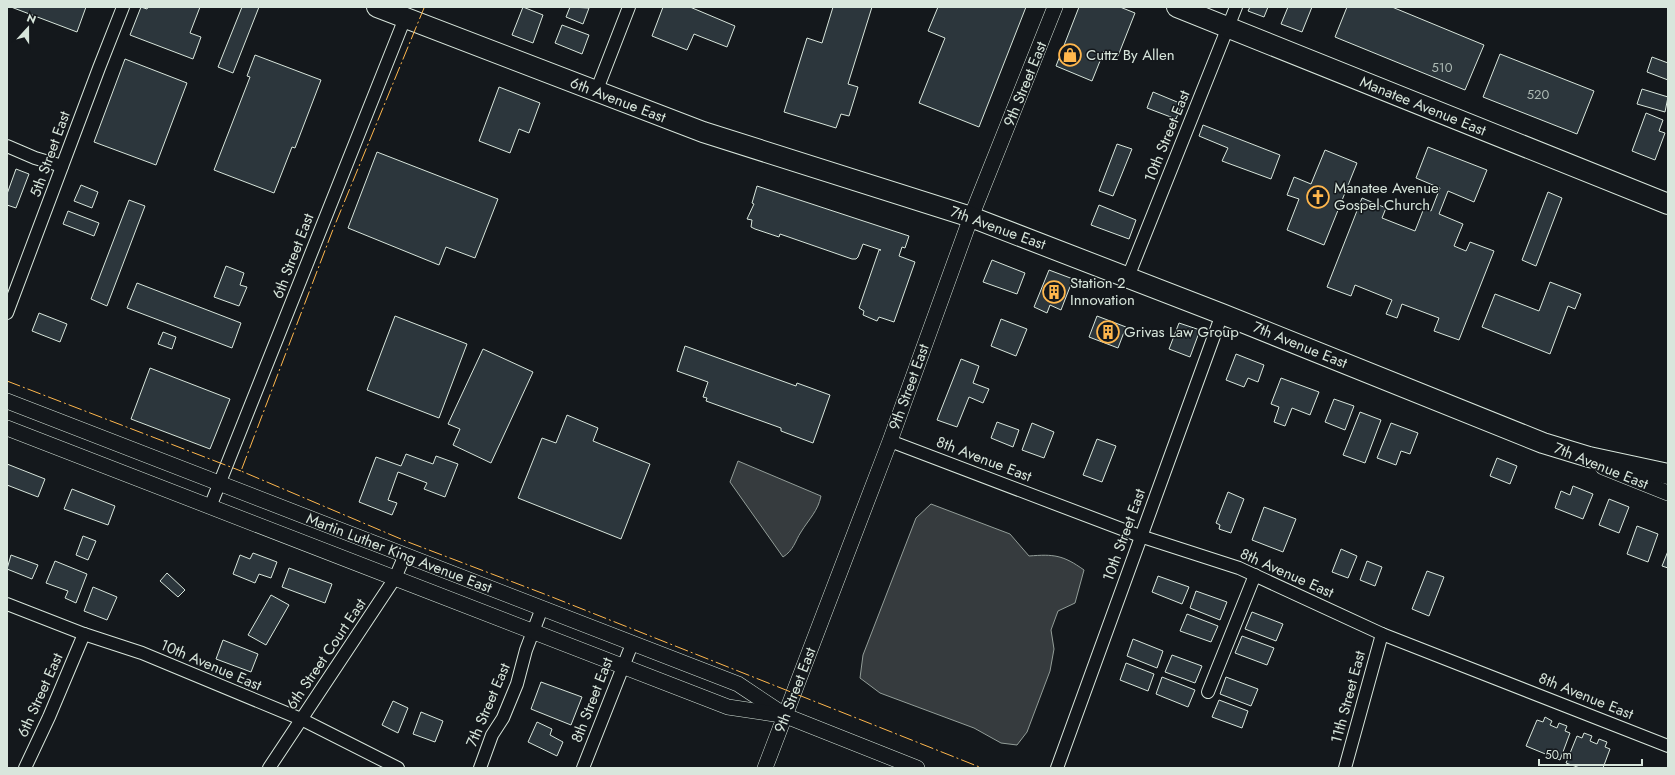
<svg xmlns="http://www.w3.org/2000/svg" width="1675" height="775" viewBox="0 0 1675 775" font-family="Jost,sans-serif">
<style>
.water{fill:#363b3e;stroke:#939e99}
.building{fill:#2c363c;stroke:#d8e6dc}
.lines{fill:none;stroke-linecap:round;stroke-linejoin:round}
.minor-casing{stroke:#d8e6dc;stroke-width:14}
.tertiary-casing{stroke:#d8e6dc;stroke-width:16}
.primary-casing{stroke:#d8e6dc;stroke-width:22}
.minor{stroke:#14181c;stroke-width:12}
.tertiary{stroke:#14181c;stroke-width:15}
.primary{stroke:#14181c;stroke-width:20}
.power{stroke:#ffb74d;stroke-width:1;stroke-dasharray:14 3 2 3;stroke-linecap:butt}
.labels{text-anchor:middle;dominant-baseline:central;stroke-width:3;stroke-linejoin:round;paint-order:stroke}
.number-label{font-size:13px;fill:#adbab4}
.poi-label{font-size:15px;fill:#d8e6dc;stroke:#14181c;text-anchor:start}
.street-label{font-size:15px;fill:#d8e6dc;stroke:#14181c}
</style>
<rect width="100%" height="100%" fill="#14181c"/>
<g class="water">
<path d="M738,461L821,496C818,511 809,519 801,532C795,541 794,550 783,557L730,482Z"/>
<path d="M931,504L1010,534L1029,556C1054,554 1063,555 1084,570L1075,603L1058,611L1051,630L1054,649L1050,671L1027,732L1017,745L1001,743L974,728L880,693L860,678L863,655L916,518Z"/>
</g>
<g class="building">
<path d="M11,7H86L77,32Z"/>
<path d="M141,7L147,9L148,7H200L190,33L201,37L193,59L130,35Z"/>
<path d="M242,7H259L233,73L218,67Z"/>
<path d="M523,7L543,15L533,43L512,35Z"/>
<path d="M570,7L589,8L583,24L566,17Z"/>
<path d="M663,7H690L735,26L727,47L694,34L687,50L652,36Z"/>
<path d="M833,7H872L848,84L858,87L849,116L841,114L836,128L784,112L807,38L822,43Z"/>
<path d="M938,7H1026L979,127L919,103L945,38L928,31Z"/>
<path d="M1079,7H1120L1135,13L1118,56L1104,51L1092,81L1056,66Z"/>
<path d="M1250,7H1268L1264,17L1248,11Z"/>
<path d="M1288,7H1312L1302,32L1281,24Z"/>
<path d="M1347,7H1392L1484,45L1465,90L1335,37Z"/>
<path d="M562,25L589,35L582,54L555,43Z"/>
<path d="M1500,54L1594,91L1577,134L1483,97Z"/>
<path d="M255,55L321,80L295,148L292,147L274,193L214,170L250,77L247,76Z"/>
<path d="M1652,57L1668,63V80L1647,72Z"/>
<path d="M125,59L187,83L156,165L94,142Z"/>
<path d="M499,87L540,103L529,133L519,129L510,153L479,141Z"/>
<path d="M1642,89L1668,97L1665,112L1637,104Z"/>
<path d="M1153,92L1182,104L1176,119L1147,108Z"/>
<path d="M1646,113L1663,120L1659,131L1665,133L1655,160L1632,151Z"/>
<path d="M1203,125L1280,155L1271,179L1222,161L1228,148L1199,136Z"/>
<path d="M1117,144L1132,149L1113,196L1099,191Z"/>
<path d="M1428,147L1487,170L1474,202L1448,191L1439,214L1463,224L1454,246L1466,251L1470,242L1494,251L1459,340L1434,331L1439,318L1402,304L1397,318L1386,314L1392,300L1355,285L1351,296L1327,287L1362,198L1386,208L1382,218L1415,231L1424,208L1431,211L1440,188L1416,178Z"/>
<path d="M1325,150L1357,163L1324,245L1287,230L1299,199L1287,195L1294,177L1311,184Z"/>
<path d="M377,152L498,199L475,258L446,247L439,265L348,228Z"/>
<path d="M16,169L29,174L16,208L7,205V194Z"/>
<path d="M81,185L98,192L92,208L74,201Z"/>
<path d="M757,186L909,236L905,248L902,247L899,256L915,262L894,322L879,317L877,321L863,315L864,311L859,308L879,250H881L863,244L858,257L856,259H852L780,234L779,237L755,229L751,227L752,220L747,219L754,204L752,203Z"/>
<path d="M1548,192L1562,198L1536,266L1522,260Z"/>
<path d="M129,200L145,206L107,306L91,299Z"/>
<path d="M1099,205L1136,220L1129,239L1091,225Z"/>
<path d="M68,211L99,223L94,236L63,224Z"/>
<path d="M992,260L1025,273L1017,294L983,282Z"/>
<path d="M226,266L244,273L240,285L247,287L239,306L214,297Z"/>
<path d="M1049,270L1073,279L1061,310L1050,305L1047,313L1034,307Z"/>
<path d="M1550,282L1581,294L1575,309L1568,306L1550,354L1482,327L1495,294L1539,311Z"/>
<path d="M137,283L241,323L232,348L127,308Z"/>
<path d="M39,313L67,324L60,342L32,331Z"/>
<path d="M395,316L467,344L439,418L367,390Z"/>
<path d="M1097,316L1126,327L1118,348L1089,337Z"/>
<path d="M1001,319L1027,329L1016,356L991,346Z"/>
<path d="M1179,323L1200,330L1190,357L1169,349Z"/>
<path d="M163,332L176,337L172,349L158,344Z"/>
<path d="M685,346L796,386L797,383L830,395L813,443L781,431V428L706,401L707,398L703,397L708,382L677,371Z"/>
<path d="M483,349L533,372L491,463L453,445L460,429L448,424Z"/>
<path d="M1236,354L1264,365L1258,382L1248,378L1244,387L1226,380Z"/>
<path d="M961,359L979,366L973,383L989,389L983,403L969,397L957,427L937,420Z"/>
<path d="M150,368L230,399L210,449L131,419Z"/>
<path d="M1281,378L1319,392L1310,415L1292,408L1285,426L1274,422L1279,407L1271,404Z"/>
<path d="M1334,399L1354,406L1345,430L1325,422Z"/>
<path d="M1360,412L1381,420L1365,463L1343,455Z"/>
<path d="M567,415L598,428L593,441L650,464L621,539L518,498L542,438L556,443Z"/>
<path d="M997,422L1019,430L1013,447L991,438Z"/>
<path d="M1032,423L1054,432L1044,458L1022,450Z"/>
<path d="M1391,423L1418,433L1410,454L1401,451L1396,465L1377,458Z"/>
<path d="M1097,439L1116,446L1102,482L1083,475Z"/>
<path d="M406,454L433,464L436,456L458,464L445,497L424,489L427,483L398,472L388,500L397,503L392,515L359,502L376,457L401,466Z"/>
<path d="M1497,458L1517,466L1510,484L1490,476Z"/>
<path d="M7,464L45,479L38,497L7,485Z"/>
<path d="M1573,486L1593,494L1583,519L1555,508L1561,491L1570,495Z"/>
<path d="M72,489L115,506L108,525L64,509Z"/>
<path d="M1228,492L1244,499L1231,533L1219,529L1220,525L1216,523Z"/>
<path d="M1609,499L1629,507L1619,533L1599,525Z"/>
<path d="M1264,507L1296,519L1283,552L1252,540Z"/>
<path d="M1637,526L1658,534L1648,562L1627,554Z"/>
<path d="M83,536L96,541L88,560L76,555Z"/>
<path d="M1341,549L1357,556L1348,578L1332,572Z"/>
<path d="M1668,551V568L1662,566Z"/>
<path d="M253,553L277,562L271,578L259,574L255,583L233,574L240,555L250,559Z"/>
<path d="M11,555L38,565L32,579L7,569Z"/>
<path d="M55,561L87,574L76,603L65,598L68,591L46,583Z"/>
<path d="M1367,561L1382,567L1375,586L1360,580Z"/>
<path d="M289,568L332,584L325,603L282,587Z"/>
<path d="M1427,571L1444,577L1429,616L1412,609Z"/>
<path d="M167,573L185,590L178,597L160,581Z"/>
<path d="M1158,576L1189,587L1182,604L1152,592Z"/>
<path d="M93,587L117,597L107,620L84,611Z"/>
<path d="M1196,591L1227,602L1220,620L1190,608Z"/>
<path d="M271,595L289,605L266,645L248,635Z"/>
<path d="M1252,612L1283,624L1276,641L1245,629Z"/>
<path d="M1187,614L1218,626L1211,642L1180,631Z"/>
<path d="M1242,636L1274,648L1267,665L1235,653Z"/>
<path d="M1133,639L1163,651L1157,668L1127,656Z"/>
<path d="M223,640L258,654L251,672L216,659Z"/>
<path d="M1172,655L1202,666L1195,683L1165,672Z"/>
<path d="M1126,663L1154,674L1148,691L1120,680Z"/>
<path d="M1162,677L1195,690L1188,707L1156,694Z"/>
<path d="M1226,677L1258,689L1251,706L1220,694Z"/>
<path d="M541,682L582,697L571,725L531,709Z"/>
<path d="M1219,700L1248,711L1242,728L1212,717Z"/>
<path d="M393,701L408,708L398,733L382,725Z"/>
<path d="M421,712L443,721L435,742L413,734Z"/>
<path d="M1545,717L1552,721L1550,725L1557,728L1559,723L1567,726L1565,731L1570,733L1560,760L1526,746L1537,720L1543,722Z"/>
<path d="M537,722L552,729L550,735L563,742L557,756L528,742Z"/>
<path d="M1584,733L1592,736L1590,741L1597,744L1599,739L1607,742L1605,747L1610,749L1603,768H1580L1566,763L1577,736L1582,738Z"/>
</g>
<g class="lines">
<g class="minor-casing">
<g id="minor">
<path d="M596,92L629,7"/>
<path d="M7,146L35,158L62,166"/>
<path d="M1128,277L1236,7"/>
<path d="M7,313L99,68L123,7"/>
<path d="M890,441L1140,536L1239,568L1382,634L1668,746"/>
<path d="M210,507L405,18"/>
<path d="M7,604L84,634L142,653L301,719L398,768"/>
<path d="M1208,692L1255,575"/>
<path d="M25,768L49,717L84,634"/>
<path d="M269,768L395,578L405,555"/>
<path d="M480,768L492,735L503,718L517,684L526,650L542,608"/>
<path d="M583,768L632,644"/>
<path d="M1057,768L1222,314"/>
<path d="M1345,768L1382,634"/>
</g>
</g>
<g class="tertiary-casing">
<g id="tertiary">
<path d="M7,401L738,684L786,716L917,768"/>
<path d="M7,428L728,707L781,715"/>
<path d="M1603,467L1668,493"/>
<path d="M765,768L890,441L971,217L1055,7"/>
</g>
</g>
<g class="primary-casing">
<g id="primary">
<path d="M377,7L703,132L971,217L1222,314L1543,443L1589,457L1668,474"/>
<path d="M1177,7L1668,204"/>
</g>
</g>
<use href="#minor" class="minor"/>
<use href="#tertiary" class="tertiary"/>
<use href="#primary" class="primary"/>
<g class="power">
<path d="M422,7L424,8L332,232L241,471L408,542L547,595L982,768"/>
<path d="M7,381L241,471"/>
</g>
</g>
<defs>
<g id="shop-ring" transform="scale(1.15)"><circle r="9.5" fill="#14181c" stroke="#ffb74d" stroke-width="1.5"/><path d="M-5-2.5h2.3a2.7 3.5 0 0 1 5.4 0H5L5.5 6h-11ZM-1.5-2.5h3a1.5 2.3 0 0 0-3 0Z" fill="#ffb74d"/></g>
<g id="church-ring" transform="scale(1.15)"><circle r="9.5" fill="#14181c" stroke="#ffb74d" stroke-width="1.5"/><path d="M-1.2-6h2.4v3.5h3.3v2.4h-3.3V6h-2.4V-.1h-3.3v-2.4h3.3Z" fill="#ffb74d"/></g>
<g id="building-ring" transform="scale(1.15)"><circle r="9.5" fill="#14181c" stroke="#ffb74d" stroke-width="1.5"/><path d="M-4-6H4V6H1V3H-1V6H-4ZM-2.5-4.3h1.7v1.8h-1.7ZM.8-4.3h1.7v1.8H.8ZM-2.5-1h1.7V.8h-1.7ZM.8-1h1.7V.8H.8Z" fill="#ffb74d"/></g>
</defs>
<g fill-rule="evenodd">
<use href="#shop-ring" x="1070" y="55"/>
<use href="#church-ring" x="1318" y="197"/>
<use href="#building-ring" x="1054" y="292"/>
<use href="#building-ring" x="1108" y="332"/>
</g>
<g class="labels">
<g class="number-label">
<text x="1442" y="67">510</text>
<text x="1538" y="94">520</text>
</g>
<g class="poi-label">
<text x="1086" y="55">Cuttz By Allen</text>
<text x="1334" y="188">Manatee Avenue<tspan x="1334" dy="17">Gospel Church</tspan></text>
<text x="1070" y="283">Station 2<tspan x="1070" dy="17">Innovation</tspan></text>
<text x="1124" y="332">Grivas Law Group</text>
</g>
<g class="street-label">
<text transform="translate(1025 84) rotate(-68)">9th Street East</text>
<text transform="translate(618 100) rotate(21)">6th Avenue East</text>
<text transform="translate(1423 106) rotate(22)">Manatee Avenue East</text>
<text transform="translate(1167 136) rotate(-68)">10th Street East</text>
<text transform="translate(50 154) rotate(-70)">5th Street East</text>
<text transform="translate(998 228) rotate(20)">7th Avenue East</text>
<text transform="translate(293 256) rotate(-69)">6th Street East</text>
<text transform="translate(1300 345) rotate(22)">7th Avenue East</text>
<text transform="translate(909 387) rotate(-70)">9th Street East</text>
<text transform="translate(984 459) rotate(21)">8th Avenue East</text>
<text transform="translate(1601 466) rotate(22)">7th Avenue East</text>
<text transform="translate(1124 535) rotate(-70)">10th Street East</text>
<text transform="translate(399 553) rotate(21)">Martin Luther King Avenue East</text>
<text transform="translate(1287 573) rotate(24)">8th Avenue East</text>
<text transform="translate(326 654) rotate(-56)">6th Street Court East</text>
<text transform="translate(211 665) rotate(23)">10th Avenue East</text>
<text transform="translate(795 690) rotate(-69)">9th Street East</text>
<text transform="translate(40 695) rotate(-66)">6th Street East</text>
<text transform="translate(1586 696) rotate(22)">8th Avenue East</text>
<text transform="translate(1348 697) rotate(-75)">11th Street East</text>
<text transform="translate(592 700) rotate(-69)">8th Street East</text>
<text transform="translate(488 705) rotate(-67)">7th Street East</text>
</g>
</g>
<rect width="1675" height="775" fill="none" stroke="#d8e6dc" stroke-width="16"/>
<g transform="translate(28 28) rotate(21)" stroke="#14181c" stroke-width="3" paint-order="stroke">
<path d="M0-3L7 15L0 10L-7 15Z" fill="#d8e6dc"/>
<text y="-6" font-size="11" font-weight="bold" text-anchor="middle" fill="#d8e6dc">N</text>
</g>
<path d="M1539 759v6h103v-6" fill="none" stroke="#d8e6dc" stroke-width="2"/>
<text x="1545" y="759" font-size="12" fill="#d8e6dc" stroke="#14181c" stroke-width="3" paint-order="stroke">50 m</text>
</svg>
